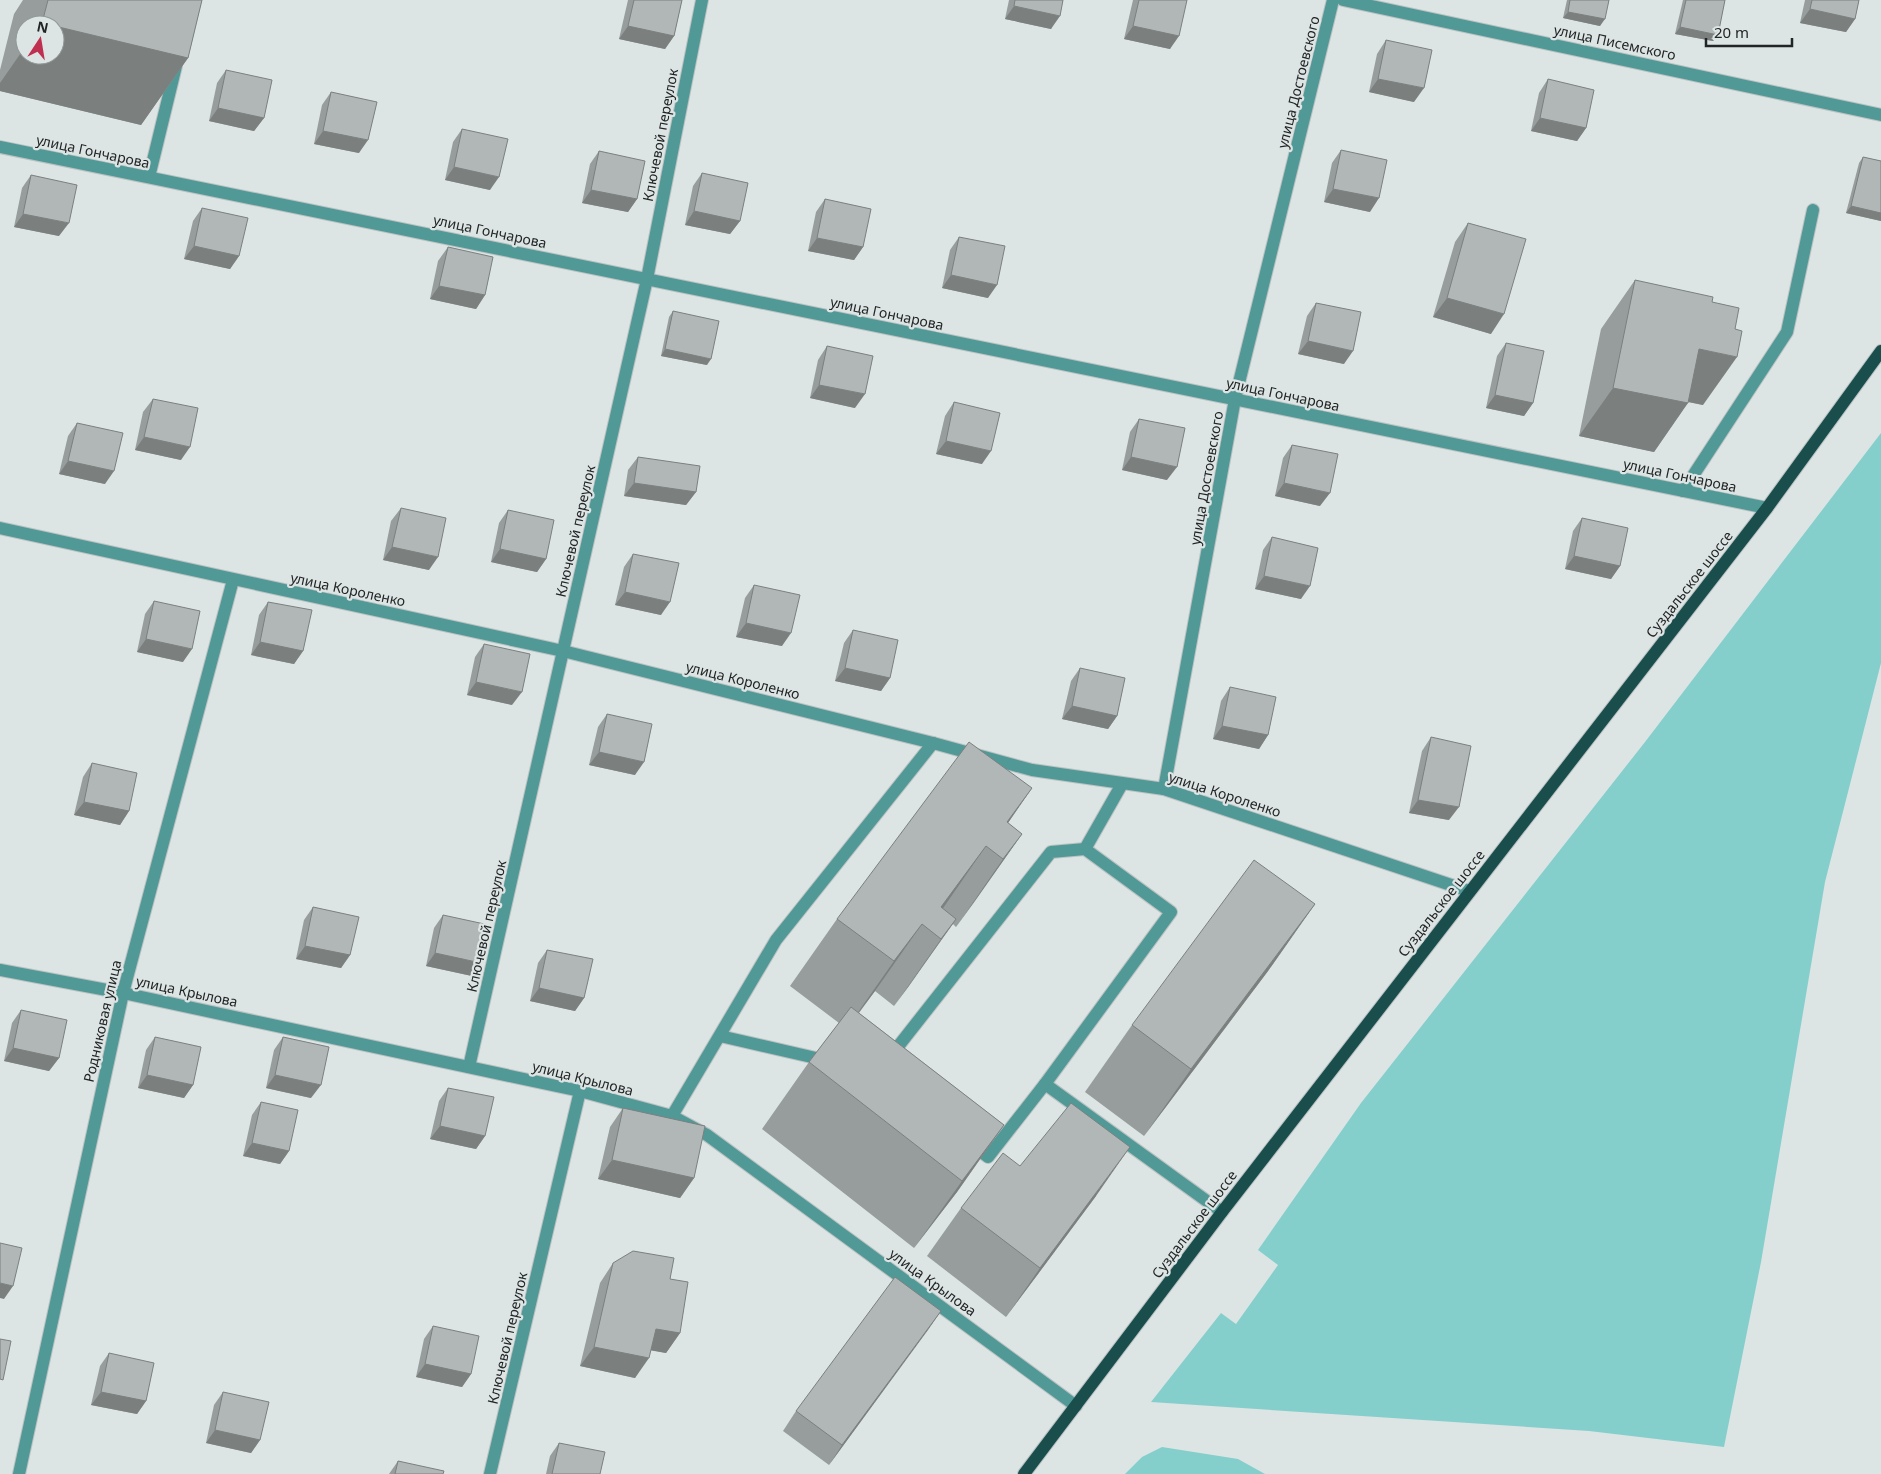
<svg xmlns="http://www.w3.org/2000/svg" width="1881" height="1474" viewBox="0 0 1881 1474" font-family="'Noto Sans',sans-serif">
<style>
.green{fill:#84cfcc}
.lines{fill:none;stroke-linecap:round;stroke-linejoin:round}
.minor-casing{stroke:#bbc2c2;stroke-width:14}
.major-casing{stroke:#bbc2c2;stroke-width:14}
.minor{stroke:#519997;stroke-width:12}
.major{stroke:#194e4d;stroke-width:12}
.wall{fill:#979d9d;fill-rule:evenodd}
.shaded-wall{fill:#7b807f}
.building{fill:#b0b7b6;stroke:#7b807f}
.labels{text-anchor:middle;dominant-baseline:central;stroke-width:4.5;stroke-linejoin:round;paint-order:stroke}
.street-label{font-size:14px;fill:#222525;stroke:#dde4e4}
</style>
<rect width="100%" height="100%" fill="#dde4e4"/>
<g class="green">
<path d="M1881,433V663L1825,882L1761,1262L1724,1447L1589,1431L1151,1402L1221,1313L1236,1324L1278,1265L1258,1250L1361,1103L1645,742Z"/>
<path d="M1162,1447L1238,1459L1265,1474H1125L1142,1457Z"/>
</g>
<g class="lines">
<g class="minor-casing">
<g id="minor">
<path d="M1343,0L1881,115"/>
<path d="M0,147L1767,508"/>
<path d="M149,177L176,66"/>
<path d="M1683,491L1787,332L1813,210"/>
<path d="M0,528L563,651L933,743L1032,770L1164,789L1469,891"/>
<path d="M1164,789L1235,399L1333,0"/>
<path d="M1085,849L1122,784"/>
<path d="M0,970L123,993L580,1091L672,1116L707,1135L1076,1406"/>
<path d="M720,1036L829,1061"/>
<path d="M889,1058L1051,852L1085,849L1171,912L1045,1084L1222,1212"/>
<path d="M469,1067L647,279L702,0"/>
<path d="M672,1116L776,940L933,743"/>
<path d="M970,1143L988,1157L1045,1084"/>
<path d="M19,1474L123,993L233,580"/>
<path d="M490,1474L580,1091"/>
</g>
</g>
<g class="major-casing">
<path id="major" d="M1024,1474L1222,1212L1767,508L1881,351"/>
</g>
<use href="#minor" class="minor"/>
<use href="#major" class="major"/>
</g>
<g class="wall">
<path d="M23,0H202L188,58L141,125L0,91V70L14,14ZM25,25H55L25,55Z"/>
<path d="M628,0H682L674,36L665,49L619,39Z"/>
<path d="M1009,0H1063L1051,29L1005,19Z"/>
<path d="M1133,0H1187L1170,49L1124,39Z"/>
<path d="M1567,0H1609L1600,26L1563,18Z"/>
<path d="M1683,0H1725L1718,35L1713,41L1675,34Z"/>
<path d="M1805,0H1859L1855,19L1846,32L1800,23Z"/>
<path d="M1386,40L1414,102L1369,92L1377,54Z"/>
<path d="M226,70L264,118L254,131L209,121L217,83Z"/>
<path d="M1548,79L1586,128L1577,141L1531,131L1539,93Z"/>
<path d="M331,92L359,153L314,144L322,105Z"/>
<path d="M462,129L490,190L445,180L453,142Z"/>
<path d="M1341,150L1370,212L1324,202L1332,163Z"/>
<path d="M599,151L637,199L628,212L582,203L590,164Z"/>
<path d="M1863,157L1881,161V221L1846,213L1859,163Z"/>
<path d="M702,173L740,221L730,234L685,225L693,186Z"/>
<path d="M31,175L59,236L14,227L22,188Z"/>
<path d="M825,199L863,247L854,260L808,251L816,212Z"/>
<path d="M202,208L239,256L230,269L184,259L193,221Z"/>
<path d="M1468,223L1491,334L1433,317L1455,242Z"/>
<path d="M959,237L988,298L942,288L950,250Z"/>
<path d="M448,247L485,295L476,309L430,299L438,261Z"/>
<path d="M1635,280L1712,302L1703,405L1688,402L1654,452L1579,436L1601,329Z"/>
<path d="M1316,303L1344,364L1298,354L1307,316Z"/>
<path d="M673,311L707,365L661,356L669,317Z"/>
<path d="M1506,343L1533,403L1524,416L1486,408L1497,356Z"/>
<path d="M827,346L855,408L810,398L818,360Z"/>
<path d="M153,399L181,460L135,450L143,412Z"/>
<path d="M954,402L982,464L936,454L945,416Z"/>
<path d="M1139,419L1167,480L1122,470L1130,432Z"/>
<path d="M77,423L105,484L59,474L68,436Z"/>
<path d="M1292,445L1320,506L1275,496L1283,458Z"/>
<path d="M638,457L696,492L686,505L624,496L628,470Z"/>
<path d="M401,508L429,570L383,560L391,521Z"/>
<path d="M508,510L546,559L537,572L491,562L499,523Z"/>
<path d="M1582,518L1620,566L1611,579L1565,569L1573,531Z"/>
<path d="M1272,537L1301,599L1255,589L1263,550Z"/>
<path d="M633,554L661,615L615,605L624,567Z"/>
<path d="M754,585L782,646L736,637L745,598Z"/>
<path d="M154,601L183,662L137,652L145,614Z"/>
<path d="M268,602L303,651L294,664L251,655L259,615Z"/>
<path d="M853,630L890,678L881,691L835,681L844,643Z"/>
<path d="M484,644L512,705L467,695L475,657Z"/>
<path d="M1080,668L1117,716L1108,729L1062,719L1071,681Z"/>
<path d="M1230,687L1268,735L1259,749L1213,739L1221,701Z"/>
<path d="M607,714L635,775L589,765L598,727Z"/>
<path d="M1431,737L1449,820L1409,813L1422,751Z"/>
<path d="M92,763L129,811L120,825L74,815L83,777Z"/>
<path d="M1032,788L1008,823L1022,834L956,927L953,924L894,1006L875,991L859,1013L1004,1125L957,1192L914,1248L762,1129L809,1062L839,1023L790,986L837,919Z"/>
<path d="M1315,904L1268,971L1144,1136L1085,1092L1132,1025Z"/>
<path d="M313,907L350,955L341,968L296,959L304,920Z"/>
<path d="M443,915L472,976L426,966L434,928Z"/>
<path d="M547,950L584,998L575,1011L530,1001L538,963Z"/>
<path d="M21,1010L59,1058L49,1071L4,1061L12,1023Z"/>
<path d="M155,1037L193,1085L184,1098L138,1088L146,1050Z"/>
<path d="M283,1037L311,1098L266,1088L274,1050Z"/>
<path d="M448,1088L485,1136L476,1149L430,1139L439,1101Z"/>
<path d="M261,1102L289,1151L280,1164L243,1156L252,1115Z"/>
<path d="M623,1108L694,1178L680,1198L598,1179L610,1127Z"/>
<path d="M1020,1166L1096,1196L1006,1317L927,1256L961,1208Z"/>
<path d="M613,1263L670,1279L680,1333L666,1353L651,1350L635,1378L580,1366L600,1283Z"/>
<path d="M941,1311L829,1465L783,1431L796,1411Z"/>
<path d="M433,1326L471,1374L462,1387L416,1377L424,1339Z"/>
<path d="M109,1353L146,1401L137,1414L91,1405L100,1366Z"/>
<path d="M223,1392L260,1440L251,1453L206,1443L214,1405Z"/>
<path d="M559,1443L600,1474H546L550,1456Z"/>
<path d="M398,1461L443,1474H389Z"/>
</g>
<g class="shaded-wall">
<path d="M1014,6L1060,16L1051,29L1005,19Z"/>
<path d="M1810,9L1855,19L1846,32L1800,23Z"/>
<path d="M1568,12L1605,19L1600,26L1563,18Z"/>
<path d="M42,23L52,25H40Z"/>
<path d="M55,26L188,58L141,125L0,91V83L25,47V55H55Z"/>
<path d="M628,26L674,36L665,49L619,39Z"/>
<path d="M1133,26L1179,36L1170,49L1124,39Z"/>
<path d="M1680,27L1718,35L1713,41L1675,34Z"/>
<path d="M1378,79L1424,88L1414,102L1369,92Z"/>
<path d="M218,108L264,118L254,131L209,121Z"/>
<path d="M1540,118L1586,128L1577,141L1531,131Z"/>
<path d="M323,131L368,140L359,153L314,144Z"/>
<path d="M454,167L499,177L490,190L445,180Z"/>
<path d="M1333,189L1379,198L1370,212L1324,202Z"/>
<path d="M591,190L637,199L628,212L582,203Z"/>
<path d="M1851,206L1881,213V221L1846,213Z"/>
<path d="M694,211L740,221L730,234L685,225Z"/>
<path d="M23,214L69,223L59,236L14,227Z"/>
<path d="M817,238L863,247L854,260L808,251Z"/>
<path d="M194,246L239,256L230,269L184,259Z"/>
<path d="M951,275L997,285L988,298L942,288Z"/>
<path d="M439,286L485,295L476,309L430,299Z"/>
<path d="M1447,298L1504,314L1491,334L1433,317Z"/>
<path d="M1308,341L1353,351L1344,364L1298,354Z"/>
<path d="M665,349L711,359L707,365L661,356Z"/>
<path d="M1699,349L1737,357L1703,405L1665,397Z"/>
<path d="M819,385L865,394L855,408L810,398Z"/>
<path d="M1613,388L1688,403L1654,452L1579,436Z"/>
<path d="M1495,395L1533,403L1524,416L1486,408Z"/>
<path d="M144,437L190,447L181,460L135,450Z"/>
<path d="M946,441L991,451L982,464L936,454Z"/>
<path d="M1131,457L1177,467L1167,480L1122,470Z"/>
<path d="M68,461L114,471L105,484L59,474Z"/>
<path d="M634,483L696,492L686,505L624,496Z"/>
<path d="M1284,483L1330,493L1320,506L1275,496Z"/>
<path d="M392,547L438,557L429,570L383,560Z"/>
<path d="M500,549L546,559L537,572L491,562Z"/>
<path d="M1574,556L1620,566L1611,579L1565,569Z"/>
<path d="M1264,576L1310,586L1301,599L1255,589Z"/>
<path d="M625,592L670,602L661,615L615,605Z"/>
<path d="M746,623L791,633L782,646L736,637Z"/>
<path d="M146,639L192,649L183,662L137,652Z"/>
<path d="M260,642L303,651L294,664L251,655Z"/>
<path d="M845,668L890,678L881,691L835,681Z"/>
<path d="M476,682L522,692L512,705L467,695Z"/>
<path d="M1072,706L1117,716L1108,729L1062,719Z"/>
<path d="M1222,726L1268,735L1259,749L1213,739Z"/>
<path d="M599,752L644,762L635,775L589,765Z"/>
<path d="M1032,788L990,849L1007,822Z"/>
<path d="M1418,800L1459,807L1449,820L1409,813Z"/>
<path d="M84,802L129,811L120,825L74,815Z"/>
<path d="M1022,834L975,901L956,927L1003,859Z"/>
<path d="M986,846L939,914L941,907Z"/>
<path d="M1315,904L1268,971L1144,1136L1191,1069Z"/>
<path d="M956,919L909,986L894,1006L941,939Z"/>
<path d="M922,924L875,991L847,1028L894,961Z"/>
<path d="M305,946L350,955L341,968L296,959Z"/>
<path d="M435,953L481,963L472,976L426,966Z"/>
<path d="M539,988L584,998L575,1011L530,1001Z"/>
<path d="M13,1048L59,1058L49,1071L4,1061Z"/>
<path d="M147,1075L193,1085L184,1098L138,1088Z"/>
<path d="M275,1075L321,1085L311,1098L266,1088Z"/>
<path d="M1004,1125L957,1192L914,1248L962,1181Z"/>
<path d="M440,1126L485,1136L476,1149L430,1139Z"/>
<path d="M252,1143L289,1151L280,1164L243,1156Z"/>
<path d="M1130,1147L1096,1196L1006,1317L1040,1268Z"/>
<path d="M612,1160L694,1178L680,1198L598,1179Z"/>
<path d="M0,1283L13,1286L4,1299L0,1298Z"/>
<path d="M941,1311L928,1330L829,1465L842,1445Z"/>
<path d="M656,1329L680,1333L666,1353L643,1349Z"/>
<path d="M594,1347L649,1358L635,1378L580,1366Z"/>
<path d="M425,1364L471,1374L462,1387L416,1377Z"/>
<path d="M101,1392L146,1401L137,1414L91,1405Z"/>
<path d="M215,1430L260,1440L251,1453L206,1443Z"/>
</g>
<g class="building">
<path d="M48,0H202L188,58L42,23Z"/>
<path d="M634,0H682L674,36L628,26Z"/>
<path d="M1015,0H1063L1060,16L1014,6Z"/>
<path d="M1139,0H1187L1179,36L1133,26Z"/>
<path d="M1570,0H1609L1605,19L1568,12Z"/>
<path d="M1686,0H1725L1718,35L1680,27Z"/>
<path d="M1812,0H1859L1855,19L1810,9Z"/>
<path d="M1386,40L1432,50L1424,88L1378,79Z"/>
<path d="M226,70L272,80L264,118L218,108Z"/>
<path d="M1548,79L1594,90L1586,128L1540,118Z"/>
<path d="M331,92L377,102L368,140L323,131Z"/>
<path d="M462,129L508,139L499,177L454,167Z"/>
<path d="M1341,150L1387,160L1379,198L1333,189Z"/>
<path d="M599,151L645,161L637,199L591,190Z"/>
<path d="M1863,157L1881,161V213L1851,206Z"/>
<path d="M702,173L748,183L740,221L694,211Z"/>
<path d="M31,175L77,185L69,223L23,214Z"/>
<path d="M825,199L871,209L863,247L817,238Z"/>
<path d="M202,208L248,218L239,256L194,246Z"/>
<path d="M1468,223L1526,239L1504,314L1447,298Z"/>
<path d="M959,237L1005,246L997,285L951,275Z"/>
<path d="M448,247L493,257L485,295L439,286Z"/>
<path d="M1635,280L1713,297L1712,302L1739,308L1735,329L1742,331L1737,357L1699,349L1688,403L1613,388Z"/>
<path d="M1316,303L1361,312L1353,351L1308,341Z"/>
<path d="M673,311L719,321L711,359L665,349Z"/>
<path d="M1506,343L1544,351L1533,403L1495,395Z"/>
<path d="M827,346L873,356L865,394L819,385Z"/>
<path d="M153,399L198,408L190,447L144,437Z"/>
<path d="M954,402L1000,413L991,451L946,441Z"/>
<path d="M1139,419L1185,428L1177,467L1131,457Z"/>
<path d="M77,423L123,433L114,471L68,461Z"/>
<path d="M1292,445L1338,454L1330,493L1284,483Z"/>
<path d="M638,457L700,466L696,492L634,483Z"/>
<path d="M401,508L446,518L438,557L392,547Z"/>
<path d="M508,510L554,520L546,559L500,549Z"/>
<path d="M1582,518L1628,528L1620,566L1574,556Z"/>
<path d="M1272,537L1318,548L1310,586L1264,576Z"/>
<path d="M633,554L679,563L670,602L625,592Z"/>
<path d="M754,585L800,595L791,633L746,623Z"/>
<path d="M154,601L200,611L192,649L146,639Z"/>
<path d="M268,602L312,610L303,651L260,642Z"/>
<path d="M853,630L898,640L890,678L845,668Z"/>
<path d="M484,644L530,654L522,692L476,682Z"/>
<path d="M1080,668L1125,678L1117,716L1072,706Z"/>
<path d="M1230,687L1276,697L1268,735L1222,726Z"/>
<path d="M607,714L652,724L644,762L599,752Z"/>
<path d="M1431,737L1471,746L1459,807L1418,800Z"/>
<path d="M969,742L1032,788L1007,822L1022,834L1003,859L986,846L941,907L956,919L941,939L922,924L894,961L837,919Z"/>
<path d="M92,763L137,773L129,811L84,802Z"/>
<path d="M1254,860L1315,904L1191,1069L1132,1025Z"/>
<path d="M313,907L359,917L350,955L305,946Z"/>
<path d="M443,915L489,925L481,963L435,953Z"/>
<path d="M547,950L593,959L584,998L539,988Z"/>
<path d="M851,1007L1004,1125L962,1181L809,1062Z"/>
<path d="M21,1010L67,1020L59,1058L13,1048Z"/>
<path d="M155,1037L201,1047L193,1085L147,1075Z"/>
<path d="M283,1037L329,1047L321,1085L275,1075Z"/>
<path d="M448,1088L494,1097L485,1136L440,1126Z"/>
<path d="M261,1102L298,1110L289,1151L252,1143Z"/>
<path d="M1071,1103L1130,1147L1040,1268L961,1208L1003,1153L1020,1166Z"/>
<path d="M623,1108L705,1126L694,1178L612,1160Z"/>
<path d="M0,1243L22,1248L13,1286L0,1283Z"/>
<path d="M633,1251L674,1258L670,1279L688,1282L680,1333L656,1329L649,1358L594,1347L613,1263Z"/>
<path d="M895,1277L941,1311L842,1445L796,1411Z"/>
<path d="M433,1326L479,1336L471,1374L425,1364Z"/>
<path d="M0,1339L11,1341L3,1380L0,1379Z"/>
<path d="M109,1353L154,1363L146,1401L101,1392Z"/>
<path d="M223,1392L269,1402L260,1440L215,1430Z"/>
<path d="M559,1443L605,1452L600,1474H552Z"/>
<path d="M398,1461L444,1471L443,1474H395Z"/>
</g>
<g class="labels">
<g class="street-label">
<text transform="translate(1615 42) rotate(12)">улица Писемского</text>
<text transform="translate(1298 82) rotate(-76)">улица Достоевского</text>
<text transform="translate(660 135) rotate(-79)">Ключевой переулок</text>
<text transform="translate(93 151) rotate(12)">улица Гончарова</text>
<text transform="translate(490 231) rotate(12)">улица Гончарова</text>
<text transform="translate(887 313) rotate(12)">улица Гончарова</text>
<text transform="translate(1283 394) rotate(12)">улица Гончарова</text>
<text transform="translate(1680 475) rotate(12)">улица Гончарова</text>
<text transform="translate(1206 478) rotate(-80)">улица Достоевского</text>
<text transform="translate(575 531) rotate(-77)">Ключевой переулок</text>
<text transform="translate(1689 584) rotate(-52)">Суздальское шоссе</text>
<text transform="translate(348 589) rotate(12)">улица Короленко</text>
<text transform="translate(743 680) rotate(14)">улица Короленко</text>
<text transform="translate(1225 794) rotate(18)">улица Короленко</text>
<text transform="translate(1441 903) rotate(-52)">Суздальское шоссе</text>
<text transform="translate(486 926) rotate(-77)">Ключевой переулок</text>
<text transform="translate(187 991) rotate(12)">улица Крылова</text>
<text transform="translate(102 1021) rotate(-77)">Родниковая улица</text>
<text transform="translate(583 1078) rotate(14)">улица Крылова</text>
<text transform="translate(1194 1224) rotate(-53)">Суздальское шоссе</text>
<text transform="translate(933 1282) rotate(36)">улица Крылова</text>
<text transform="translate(507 1338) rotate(-77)">Ключевой переулок</text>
</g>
</g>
<g transform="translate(40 40) rotate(12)"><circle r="24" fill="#dde4e4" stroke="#929898"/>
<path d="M0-4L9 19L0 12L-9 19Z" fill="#bf2f4f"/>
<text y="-8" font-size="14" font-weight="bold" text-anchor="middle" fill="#222525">N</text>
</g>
<path d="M1706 38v8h86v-8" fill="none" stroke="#222525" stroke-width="2.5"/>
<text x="1714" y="38" font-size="15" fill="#222525" stroke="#dde4e4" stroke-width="4" paint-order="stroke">20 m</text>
</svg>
